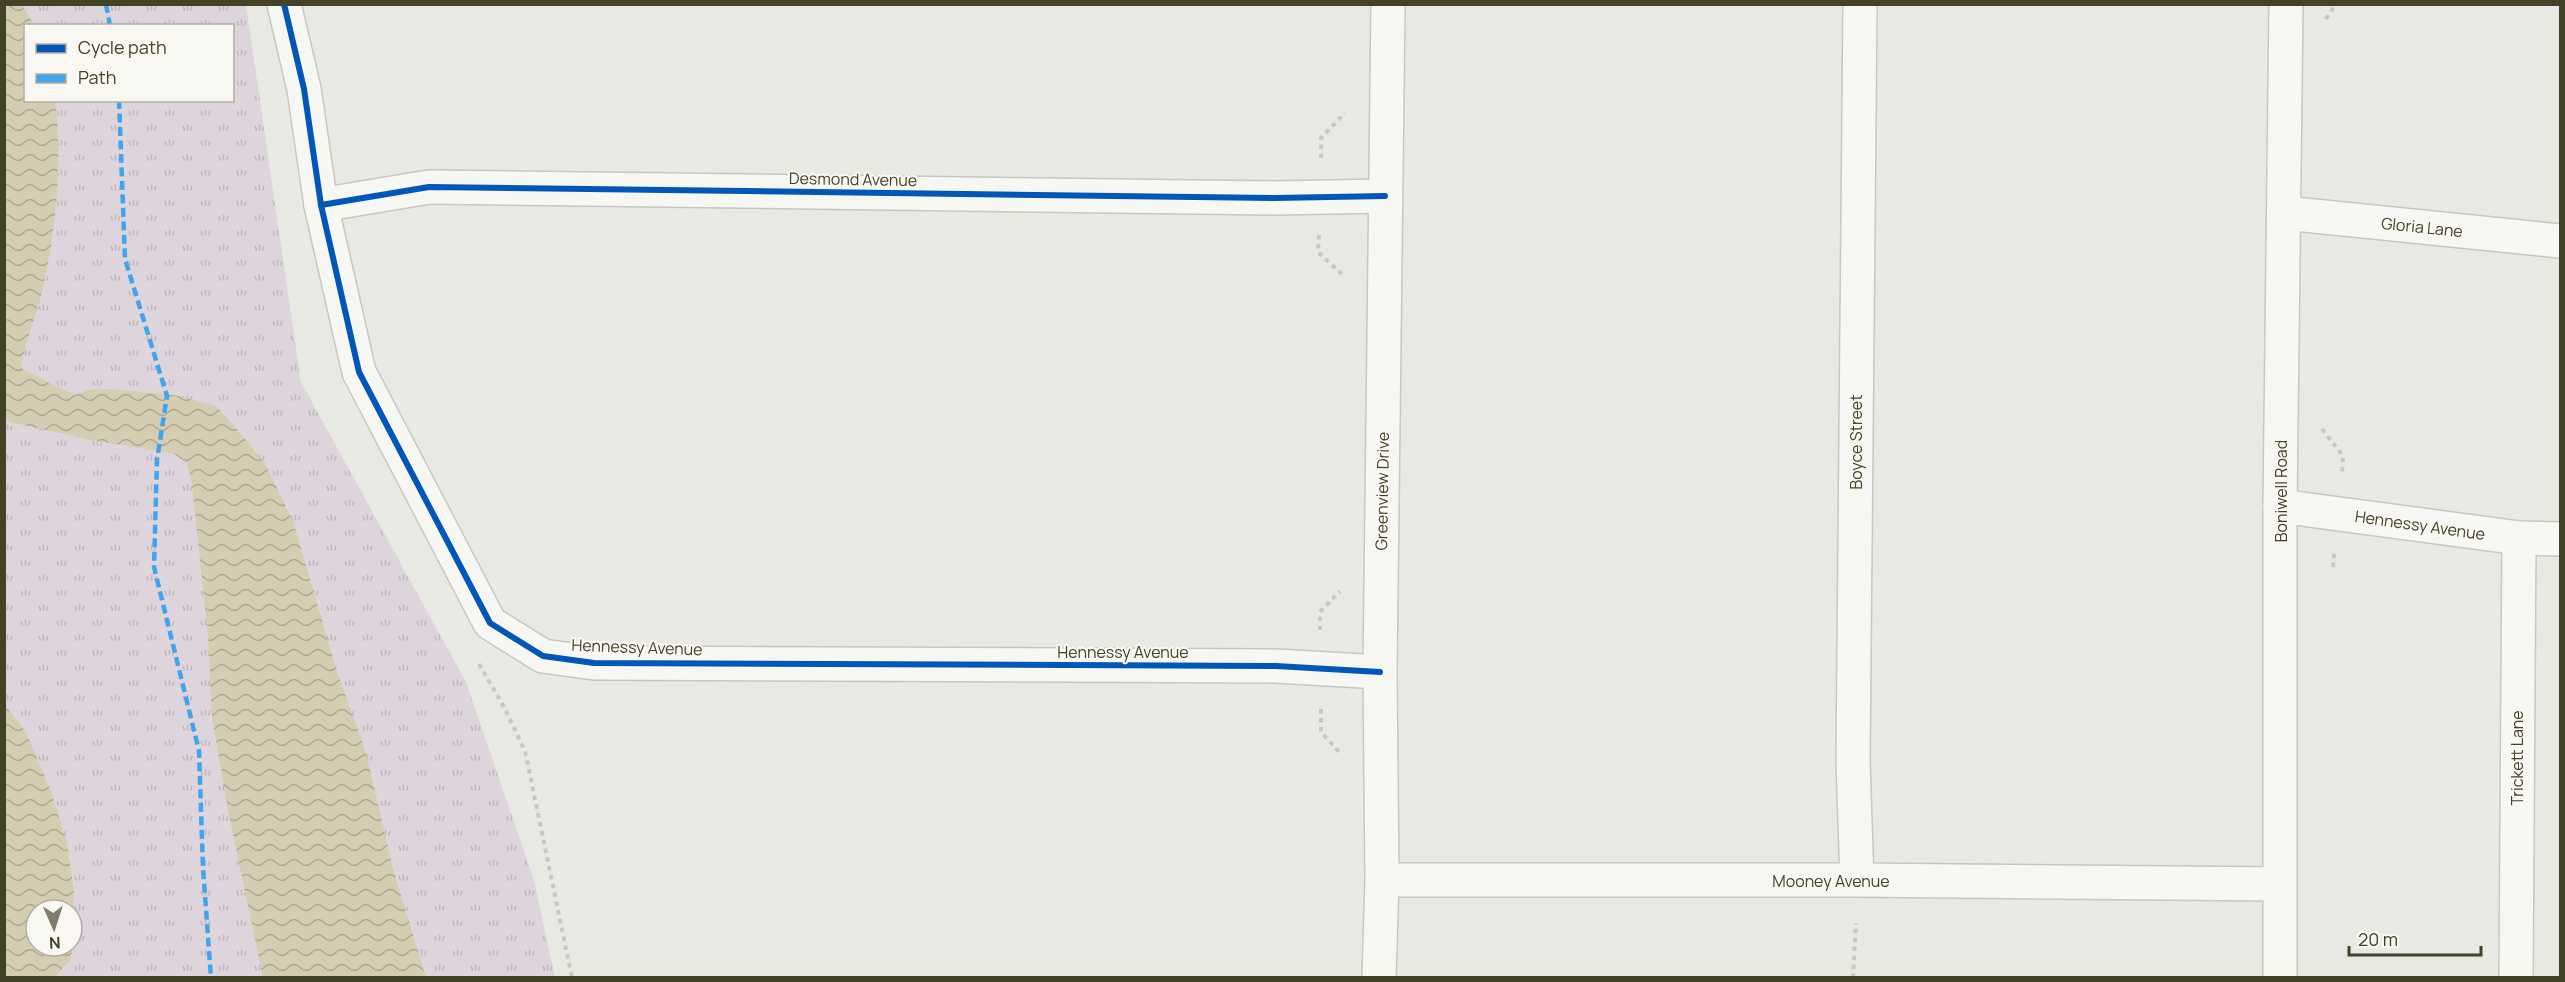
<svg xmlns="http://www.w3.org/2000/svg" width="2565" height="982" viewBox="0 0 2565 982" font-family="Manrope,sans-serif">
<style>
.grass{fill:url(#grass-tufts);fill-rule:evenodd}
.water{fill:url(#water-waves)}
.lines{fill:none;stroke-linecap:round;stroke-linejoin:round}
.minor-casing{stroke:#c7c7c2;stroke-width:36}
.path{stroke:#c8c7c2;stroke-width:4;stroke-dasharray:4.5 4.5;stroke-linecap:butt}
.minor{stroke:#f6f6f3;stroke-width:33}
.quiet{stroke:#3fa4eb;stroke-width:4.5;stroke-dasharray:9 4.5;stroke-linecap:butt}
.cycleway-casing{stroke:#f8f7f2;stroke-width:10}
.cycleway{stroke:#0057b8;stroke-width:6}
.labels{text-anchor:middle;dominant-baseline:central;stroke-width:4.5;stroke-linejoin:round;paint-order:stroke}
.street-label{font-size:16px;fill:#444129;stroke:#f8f7f2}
</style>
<defs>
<pattern id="grass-tufts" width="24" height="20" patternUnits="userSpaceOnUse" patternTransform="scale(1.5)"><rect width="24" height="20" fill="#ded4dc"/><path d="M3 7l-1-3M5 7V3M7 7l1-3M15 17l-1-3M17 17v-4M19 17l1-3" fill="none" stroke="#c0b7bd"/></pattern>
<pattern id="water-waves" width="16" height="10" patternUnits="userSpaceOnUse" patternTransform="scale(1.5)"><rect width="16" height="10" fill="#d5cdb2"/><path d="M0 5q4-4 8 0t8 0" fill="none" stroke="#aea891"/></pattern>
</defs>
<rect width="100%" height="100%" fill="#e9e9e4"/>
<path class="grass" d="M5,5H246L301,382L466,682L534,880L555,977L5,978ZM26,26H232V100H26ZM36,910H72V946H36Z"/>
<g class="water">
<path d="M22,5L34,25L26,26V100L55,101C63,165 56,229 42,292C36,318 25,342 21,368L74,395L92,389H110L175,395L214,405L225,415L264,462L293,521L335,665L367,756L393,869L426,977H263L229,815L212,717L208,638L192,483L187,463L174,454L86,439L5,421L4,5Z"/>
<path d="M5,705L26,732L52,794L67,843L74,890L72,942V910H36V946H72L71,959L55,977H5Z"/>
</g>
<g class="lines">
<g class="minor-casing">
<g id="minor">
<path d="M284,4L304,89L321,205L359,372L490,623L543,656L594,663L1276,666L1380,672"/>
<path d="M321,205L429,187L1275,198L1385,196"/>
<path d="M2284,213L2560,241"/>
<path d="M2280,506L2519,538L2560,539"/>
<path d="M1382,880H1857L2279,884"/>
<path d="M1857,880L1853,762L1860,4"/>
<path d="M1379,978L1382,880L1380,672L1388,4"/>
<path d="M2280,978V506L2286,4"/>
<path d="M2516,978L2519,538"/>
</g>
</g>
<g class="path">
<path d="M2452,4H2460"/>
<path d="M2326,19L2336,4"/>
<path d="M1321,158V138L1345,113"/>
<path d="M1319,235L1318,252L1344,276"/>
<path d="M2322,429L2343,456L2342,474"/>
<path d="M2333,567L2334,553"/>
<path d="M1320,630V612L1340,591"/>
<path d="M479,664L504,707L525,751L572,978"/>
<path d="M1321,709V732L1341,754"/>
<path d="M1853,978L1856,923"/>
</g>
<use href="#minor" class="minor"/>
<g class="quiet">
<path d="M106,4L110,26"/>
<path d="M119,100L125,259L167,396L157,460L154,567L199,751L203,868L211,978"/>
</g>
<g class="cycleway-casing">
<g id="cycleway">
<path d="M284,4L304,89L321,205L359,372L490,623L543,656L594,663L1276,666L1380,672"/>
<path d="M321,205L429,187L1275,198L1385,196"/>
</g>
</g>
<use href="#cycleway" class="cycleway"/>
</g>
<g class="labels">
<g class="street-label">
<text transform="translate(853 179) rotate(1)">Desmond Avenue</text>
<text transform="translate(2422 227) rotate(6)">Gloria Lane</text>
<text transform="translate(1856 442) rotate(-90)">Boyce Street</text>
<text transform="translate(1382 491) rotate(-89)">Greenview Drive</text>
<text transform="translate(2281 491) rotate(-90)">Boniwell Road</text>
<text transform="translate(2420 525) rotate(8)">Hennessy Avenue</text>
<text transform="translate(637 647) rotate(2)">Hennessy Avenue</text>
<text x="1123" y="652">Hennessy Avenue</text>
<text transform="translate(2517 758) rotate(-90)">Trickett Lane</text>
<text x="1831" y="881">Mooney Avenue</text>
</g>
</g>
<rect width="2565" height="982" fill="none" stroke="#444129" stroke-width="12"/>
<rect x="24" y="24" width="210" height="78" fill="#f8f7f2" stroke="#b0aea2" stroke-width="1.5"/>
<rect x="36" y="44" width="30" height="9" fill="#0057b8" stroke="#b0aea2" stroke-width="1.5"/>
<text x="78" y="54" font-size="18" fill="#444129">Cycle path</text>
<rect x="36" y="74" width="30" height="9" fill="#3fa4eb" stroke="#b0aea2" stroke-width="1.5"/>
<text x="78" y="84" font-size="18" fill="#444129">Path</text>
<g transform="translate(54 928) rotate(177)"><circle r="28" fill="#f8f7f2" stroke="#b0aea2" stroke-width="1.5"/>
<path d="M0-4.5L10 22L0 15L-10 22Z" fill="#7e7c6a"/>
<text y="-9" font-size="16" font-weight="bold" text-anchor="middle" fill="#444129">N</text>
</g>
<path d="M2349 946v9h132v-9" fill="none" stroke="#444129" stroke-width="3"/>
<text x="2358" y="946" font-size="18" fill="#444129" stroke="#f8f7f2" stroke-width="4.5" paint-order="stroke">20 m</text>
</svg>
